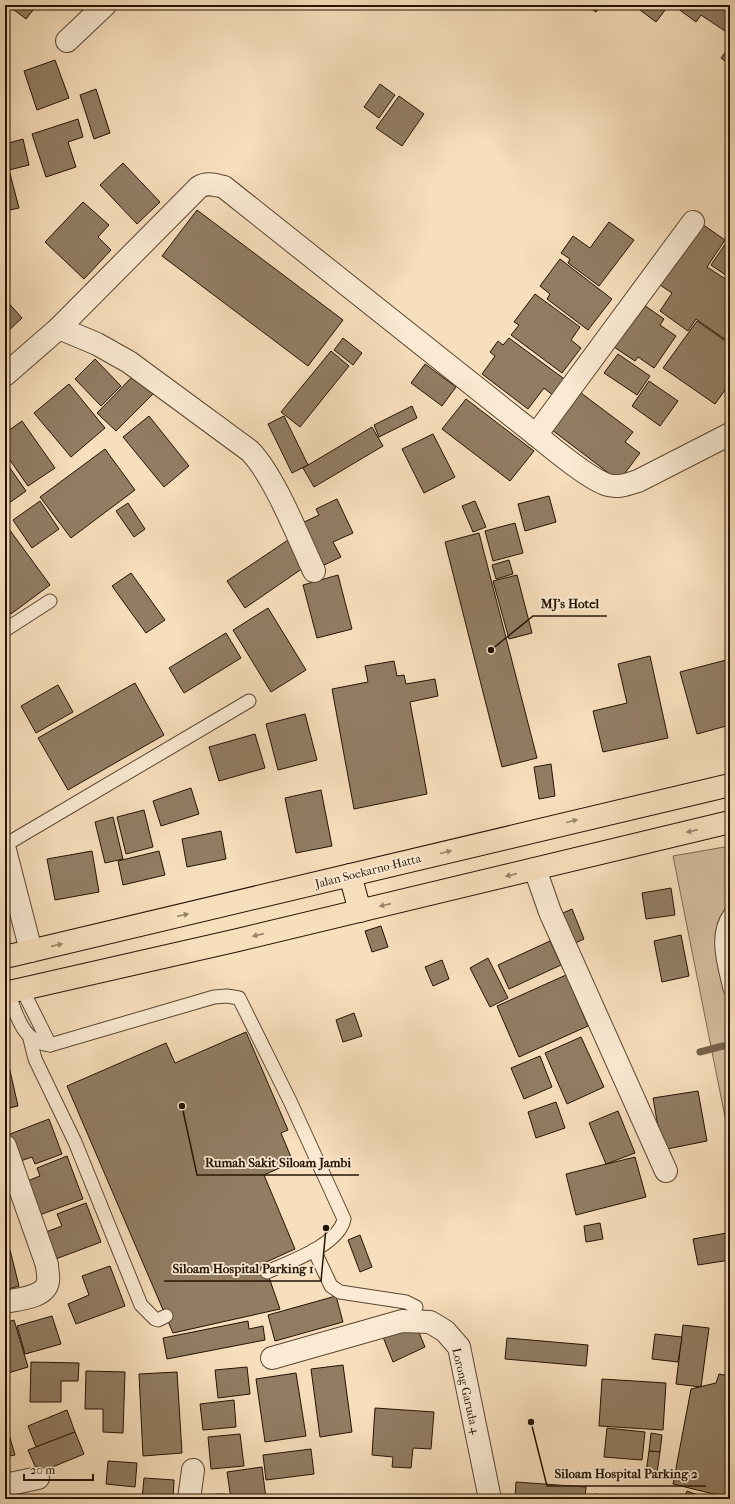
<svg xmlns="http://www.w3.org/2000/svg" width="735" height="1504" viewBox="0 0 735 1504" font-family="'IM FELL French Canon',serif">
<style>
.green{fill:#d3bb9d;stroke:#7c6750}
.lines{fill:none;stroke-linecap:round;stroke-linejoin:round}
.stream{stroke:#78634c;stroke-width:7}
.building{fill:#927d63;stroke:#251303}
.lane-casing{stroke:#5a4631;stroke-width:15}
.street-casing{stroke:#5a4631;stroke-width:24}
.highway-casing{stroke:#251303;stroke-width:24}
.lane{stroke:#faead3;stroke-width:13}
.street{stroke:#faead3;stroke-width:22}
.highway{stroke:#f7debc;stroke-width:22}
.oneway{fill:#988369}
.labels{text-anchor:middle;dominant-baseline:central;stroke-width:3.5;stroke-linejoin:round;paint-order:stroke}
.street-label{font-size:12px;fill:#251303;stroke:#faead3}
.leader{fill:none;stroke:#251303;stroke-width:1.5}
.callout-dot{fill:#251303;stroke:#faead3;stroke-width:1.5}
.callout-label{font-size:13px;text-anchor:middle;font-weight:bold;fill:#251303;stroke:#faead3;stroke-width:3.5;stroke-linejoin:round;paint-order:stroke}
</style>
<rect width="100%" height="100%" fill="#f7debc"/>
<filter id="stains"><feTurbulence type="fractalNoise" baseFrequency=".005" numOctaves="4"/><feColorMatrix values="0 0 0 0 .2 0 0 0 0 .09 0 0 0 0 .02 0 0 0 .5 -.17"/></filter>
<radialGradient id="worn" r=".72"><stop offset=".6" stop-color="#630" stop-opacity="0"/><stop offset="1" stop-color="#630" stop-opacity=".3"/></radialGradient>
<path class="green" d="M730,846V1142L673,856Z"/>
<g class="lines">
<path class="stream" d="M700,1052L723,1046"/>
</g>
<g class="building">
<path d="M10,5H37L26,19L9,6Z"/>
<path d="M586,5H601L596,12Z"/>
<path d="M644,5H669L656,22L640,10Z"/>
<path d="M673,5H730V24L725,31L701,15L696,22Z"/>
<path d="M730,46V65L721,58Z"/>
<path d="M55,60L69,98L37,110L24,71Z"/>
<path d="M380,84L395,95L379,118L364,107Z"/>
<path d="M96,89L110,133L94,139L80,95Z"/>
<path d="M399,96L424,114L402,146L376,128Z"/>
<path d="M78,119L83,137L68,142L76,167L46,177L32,134Z"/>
<path d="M23,139L29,165L9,170L19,208L5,211V144Z"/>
<path d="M123,163L160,202L137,224L100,185Z"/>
<path d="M83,202L109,225L98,237L111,250L84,279L45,242Z"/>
<path d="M197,210L343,320L308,366L162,256Z"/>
<path d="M609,222L634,240L599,286L568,263L570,259L561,253L573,236L590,248Z"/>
<path d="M702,224L725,240L707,267L730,282V335L726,340L696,319L688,331L660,311L672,293L660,285Z"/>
<path d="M730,237V278L711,265Z"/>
<path d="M560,259L612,299L588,330L547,299L550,294L540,286Z"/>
<path d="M535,294L580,327L571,340L581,348L562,373L511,335L519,325L514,322Z"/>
<path d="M5,299L22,318L5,334Z"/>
<path d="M644,305L664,319L660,325L676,336L654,368L638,357L635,361L614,347Z"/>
<path d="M697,321L730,344V383L715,404L663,368Z"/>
<path d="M343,338L362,353L353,365L334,350Z"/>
<path d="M509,338L567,381L555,397L544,388L528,409L482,374L495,356L490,352L498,341L503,345Z"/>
<path d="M331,351L349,366L300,427L281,412Z"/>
<path d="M618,354L650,376L637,395L604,373Z"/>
<path d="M95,359L121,386L101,406L75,379Z"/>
<path d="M425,364L456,387L442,406L411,383Z"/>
<path d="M134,375L153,394L116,431L97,413Z"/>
<path d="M649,381L678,401L660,426L632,406Z"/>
<path d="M69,384L105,428L71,457L34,413Z"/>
<path d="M581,393L633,432L625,442L640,453L619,481L552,430Z"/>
<path d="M466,399L534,451L510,481L442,429Z"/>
<path d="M412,406L417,418L379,437L374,425Z"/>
<path d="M149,416L189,466L164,487L123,437Z"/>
<path d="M284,416L308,465L292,473L268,424Z"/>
<path d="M22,421L55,468L28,486L5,453V433Z"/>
<path d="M372,427L383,446L314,487L303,468Z"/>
<path d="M433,434L455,477L424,493L402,449Z"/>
<path d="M105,449L135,490L71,538L40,497Z"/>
<path d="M5,461L26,491L5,506Z"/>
<path d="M549,496L556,522L525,531L518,504Z"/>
<path d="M337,499L353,533L333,542L341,557L318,568L298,525L319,515L316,509Z"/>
<path d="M40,501L59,529L32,548L13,520Z"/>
<path d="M475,501L486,527L473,532L462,506Z"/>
<path d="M128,503L145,529L134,537L116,511Z"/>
<path d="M515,523L523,553L493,561L485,531Z"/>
<path d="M9,529L50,585L11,614L5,606V533Z"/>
<path d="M479,533L537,758L502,767L445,542Z"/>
<path d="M288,540L306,566L245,608L227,581Z"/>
<path d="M509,560L513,574L496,579L492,565Z"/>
<path d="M131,573L165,620L146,633L112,586Z"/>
<path d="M338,575L352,629L317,638L303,585Z"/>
<path d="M517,575L532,633L509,639L493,581Z"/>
<path d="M268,608L306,670L271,692L233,630Z"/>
<path d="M226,633L241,658L184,693L169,668Z"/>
<path d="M650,656L668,738L603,752L593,711L627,703L618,664Z"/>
<path d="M730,659V725L697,734L680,672Z"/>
<path d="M394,661L397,676L404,675L406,684L435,679L438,696L410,702L427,794L354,809L332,689L368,682L365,666Z"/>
<path d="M135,683L164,735L68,790L38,738Z"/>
<path d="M58,685L73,712L36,733L21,706Z"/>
<path d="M305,714L317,760L278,770L266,724Z"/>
<path d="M255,734L265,768L219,781L209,747Z"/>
<path d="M551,764L555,796L539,799L534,767Z"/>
<path d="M191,788L199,814L161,826L153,801Z"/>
<path d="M321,790L332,846L296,853L285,798Z"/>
<path d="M144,810L153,847L126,854L117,817Z"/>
<path d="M113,817L123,859L105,863L95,822Z"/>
<path d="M221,831L226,859L187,867L182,839Z"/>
<path d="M92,851L99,892L55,900L47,859Z"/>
<path d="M159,851L165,875L123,885L118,861Z"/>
<path d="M671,888L675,915L646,919L642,893Z"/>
<path d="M572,909L584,939L569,946L556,916Z"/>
<path d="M381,926L388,947L372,952L365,931Z"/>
<path d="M681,935L689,976L662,982L654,941Z"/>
<path d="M550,941L561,965L509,989L498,965Z"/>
<path d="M488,958L508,998L490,1007L470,968Z"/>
<path d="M442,960L449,979L433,986L425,967Z"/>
<path d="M566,975L588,1026L519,1057L497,1006Z"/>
<path d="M354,1013L362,1036L343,1042L336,1020Z"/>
<path d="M246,1032L288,1130L281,1133L293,1162L264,1175L295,1249L264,1263L280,1309L173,1333L67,1086L166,1043L175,1063Z"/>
<path d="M581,1037L604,1087L567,1104L545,1053Z"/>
<path d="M5,1053H6L18,1106L5,1109Z"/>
<path d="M540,1056L552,1087L524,1099L511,1068Z"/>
<path d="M698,1091L707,1141L662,1150L653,1098Z"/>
<path d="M556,1102L565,1128L536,1138L528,1112Z"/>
<path d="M618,1111L635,1153L606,1164L589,1123Z"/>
<path d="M49,1119L62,1154L35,1164L32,1157L15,1163L5,1136Z"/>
<path d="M67,1156L83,1199L34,1217L22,1183L40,1176L37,1168Z"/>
<path d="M635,1157L646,1197L576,1215L566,1174Z"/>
<path d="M86,1203L101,1242L53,1260L43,1233L62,1226L57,1214Z"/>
<path d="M600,1223L603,1239L586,1242L584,1226Z"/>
<path d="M727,1233L730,1260L698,1265L693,1239Z"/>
<path d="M360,1235L372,1267L360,1272L348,1240Z"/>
<path d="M10,1250L19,1286L5,1290V1251Z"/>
<path d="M110,1266L125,1306L76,1324L68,1304L89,1295L82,1276Z"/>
<path d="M336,1296L343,1322L275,1341L268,1315Z"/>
<path d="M52,1316L61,1344L25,1354L17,1326Z"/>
<path d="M14,1320L28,1367L5,1374V1323Z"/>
<path d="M248,1321L249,1329L263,1326L265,1340L167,1359L163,1338Z"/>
<path d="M415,1323L425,1347L393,1362L383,1337Z"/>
<path d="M683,1325L709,1328L701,1387L676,1384Z"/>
<path d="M655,1334L682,1337L678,1362L652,1359Z"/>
<path d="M507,1338L588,1345L586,1366L505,1359Z"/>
<path d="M31,1362L79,1363L78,1381H61V1402H30Z"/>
<path d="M343,1365L352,1432L320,1437L311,1369Z"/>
<path d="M247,1367L250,1394L218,1398L215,1370Z"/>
<path d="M86,1371L125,1372L123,1433L103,1432V1409H85Z"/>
<path d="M177,1372L182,1453L143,1456L139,1374Z"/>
<path d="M296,1373L306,1436L265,1442L256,1379Z"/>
<path d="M719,1374L730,1376V1498L673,1484L691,1389L716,1383Z"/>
<path d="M602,1379L666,1383L663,1430L599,1426Z"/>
<path d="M234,1400L236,1427L203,1430L200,1404Z"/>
<path d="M375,1408L434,1412L431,1449L413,1448L411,1468L392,1467L393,1457L372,1455Z"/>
<path d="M67,1410L75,1432L36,1447L28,1426Z"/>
<path d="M5,1424H6L15,1455L5,1457Z"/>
<path d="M607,1428L645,1432L642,1460L604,1457Z"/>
<path d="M75,1432L84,1454L38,1473L28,1450Z"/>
<path d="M651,1433L662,1435L660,1452L649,1451Z"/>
<path d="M240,1434L244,1466L211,1469L208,1437Z"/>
<path d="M311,1449L314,1474L266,1480L263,1455Z"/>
<path d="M649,1451L660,1452L657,1473L646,1472Z"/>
<path d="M108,1461L137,1463L135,1487L106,1484Z"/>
<path d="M262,1467L266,1499H231L227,1472Z"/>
<path d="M144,1478L174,1480L173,1499H142Z"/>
<path d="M516,1482L586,1487L585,1499H515Z"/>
<path d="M687,1491L708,1499H684Z"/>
<path d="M225,1494V1499H193V1495Z"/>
<path d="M595,1494L640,1499H594Z"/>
</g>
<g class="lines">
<g class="lane-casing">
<g id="lane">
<path d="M5,630L50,601"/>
<path d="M5,845L249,701"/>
<path d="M730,914C714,936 725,966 730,989"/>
<path d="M22,989L50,1045"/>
<path d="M8,993C17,1015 22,1042 50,1045L214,997L227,996L239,998L290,1101L344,1219C339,1245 289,1262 267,1272"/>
<path d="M30,1039L35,1059L75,1142L141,1305L155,1319L158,1320L166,1316"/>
<path d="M314,1250L331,1286L340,1292L406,1302L416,1307"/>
</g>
</g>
<g class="street-casing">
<g id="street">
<path d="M67,41L105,5"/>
<path d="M59,328L97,344L129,362L250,451C275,477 298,537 314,571"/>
<path d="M5,375L59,328L199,187C207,182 215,185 224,187L536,435C552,448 590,480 608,485C619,488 628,484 638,481L730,434"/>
<path d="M536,435L693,222"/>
<path d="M5,850L31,951"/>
<path d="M535,869L550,912L666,1171"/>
<path d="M5,1146L47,1265C47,1270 49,1276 48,1281C46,1298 18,1299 5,1302"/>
<path d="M272,1358L402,1321L430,1322L445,1331L459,1347L490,1499"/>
<path d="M5,1485L38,1478"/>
<path d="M189,1499L193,1470"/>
</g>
</g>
<g class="highway-casing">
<g id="highway">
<path d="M350,875L360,911"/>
<path d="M5,957L730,785"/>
<path d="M5,993L238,940L730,822"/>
</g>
</g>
<use href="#lane" class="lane"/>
<use href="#street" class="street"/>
<use href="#highway" class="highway"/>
</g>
<defs><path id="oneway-solid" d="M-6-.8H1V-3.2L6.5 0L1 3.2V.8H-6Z"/></defs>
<g class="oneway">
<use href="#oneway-solid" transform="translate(572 821) rotate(-14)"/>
<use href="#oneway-solid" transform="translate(692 831) rotate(167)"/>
<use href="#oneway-solid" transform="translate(446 852) rotate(-14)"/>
<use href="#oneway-solid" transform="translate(511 875) rotate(167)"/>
<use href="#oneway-solid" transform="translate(385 905) rotate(167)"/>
<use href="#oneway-solid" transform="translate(183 915) rotate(-13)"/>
<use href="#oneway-solid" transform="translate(258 935) rotate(167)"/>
<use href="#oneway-solid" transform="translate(57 945) rotate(-13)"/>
</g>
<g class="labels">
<g class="street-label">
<text transform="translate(368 871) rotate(-14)">Jalan Soekarno-Hatta</text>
<text transform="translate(466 1391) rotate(77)">Lorong Garuda 4</text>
</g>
</g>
<path class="leader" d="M491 650L533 616H607M182 1106L197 1175H359M326 1228L321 1281H164M531 1422L547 1486H706"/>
<g class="callout-dot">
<circle cx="491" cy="650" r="4"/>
<circle cx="182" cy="1106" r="4"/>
<circle cx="326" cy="1228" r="4"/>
<circle cx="531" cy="1422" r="4"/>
</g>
<g class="callout-label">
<text x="570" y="608">MJ's Hotel</text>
<text x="278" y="1167">Rumah Sakit Siloam Jambi</text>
<text x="243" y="1273">Siloam Hospital Parking 1</text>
<text x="626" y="1478">Siloam Hospital Parking 2</text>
</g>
<rect width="735" height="1504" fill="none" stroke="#f7debc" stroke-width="20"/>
<rect x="6" y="6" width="723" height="1492" fill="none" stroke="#251303" stroke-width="2"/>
<rect x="10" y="10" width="715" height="1484" fill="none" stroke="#251303"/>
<path d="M24 1474v6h69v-6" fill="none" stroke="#251303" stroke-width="2"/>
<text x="30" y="1474" font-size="12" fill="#251303" stroke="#faead3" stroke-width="3" paint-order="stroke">20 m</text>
<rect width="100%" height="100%" filter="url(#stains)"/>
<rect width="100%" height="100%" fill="url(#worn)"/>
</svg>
